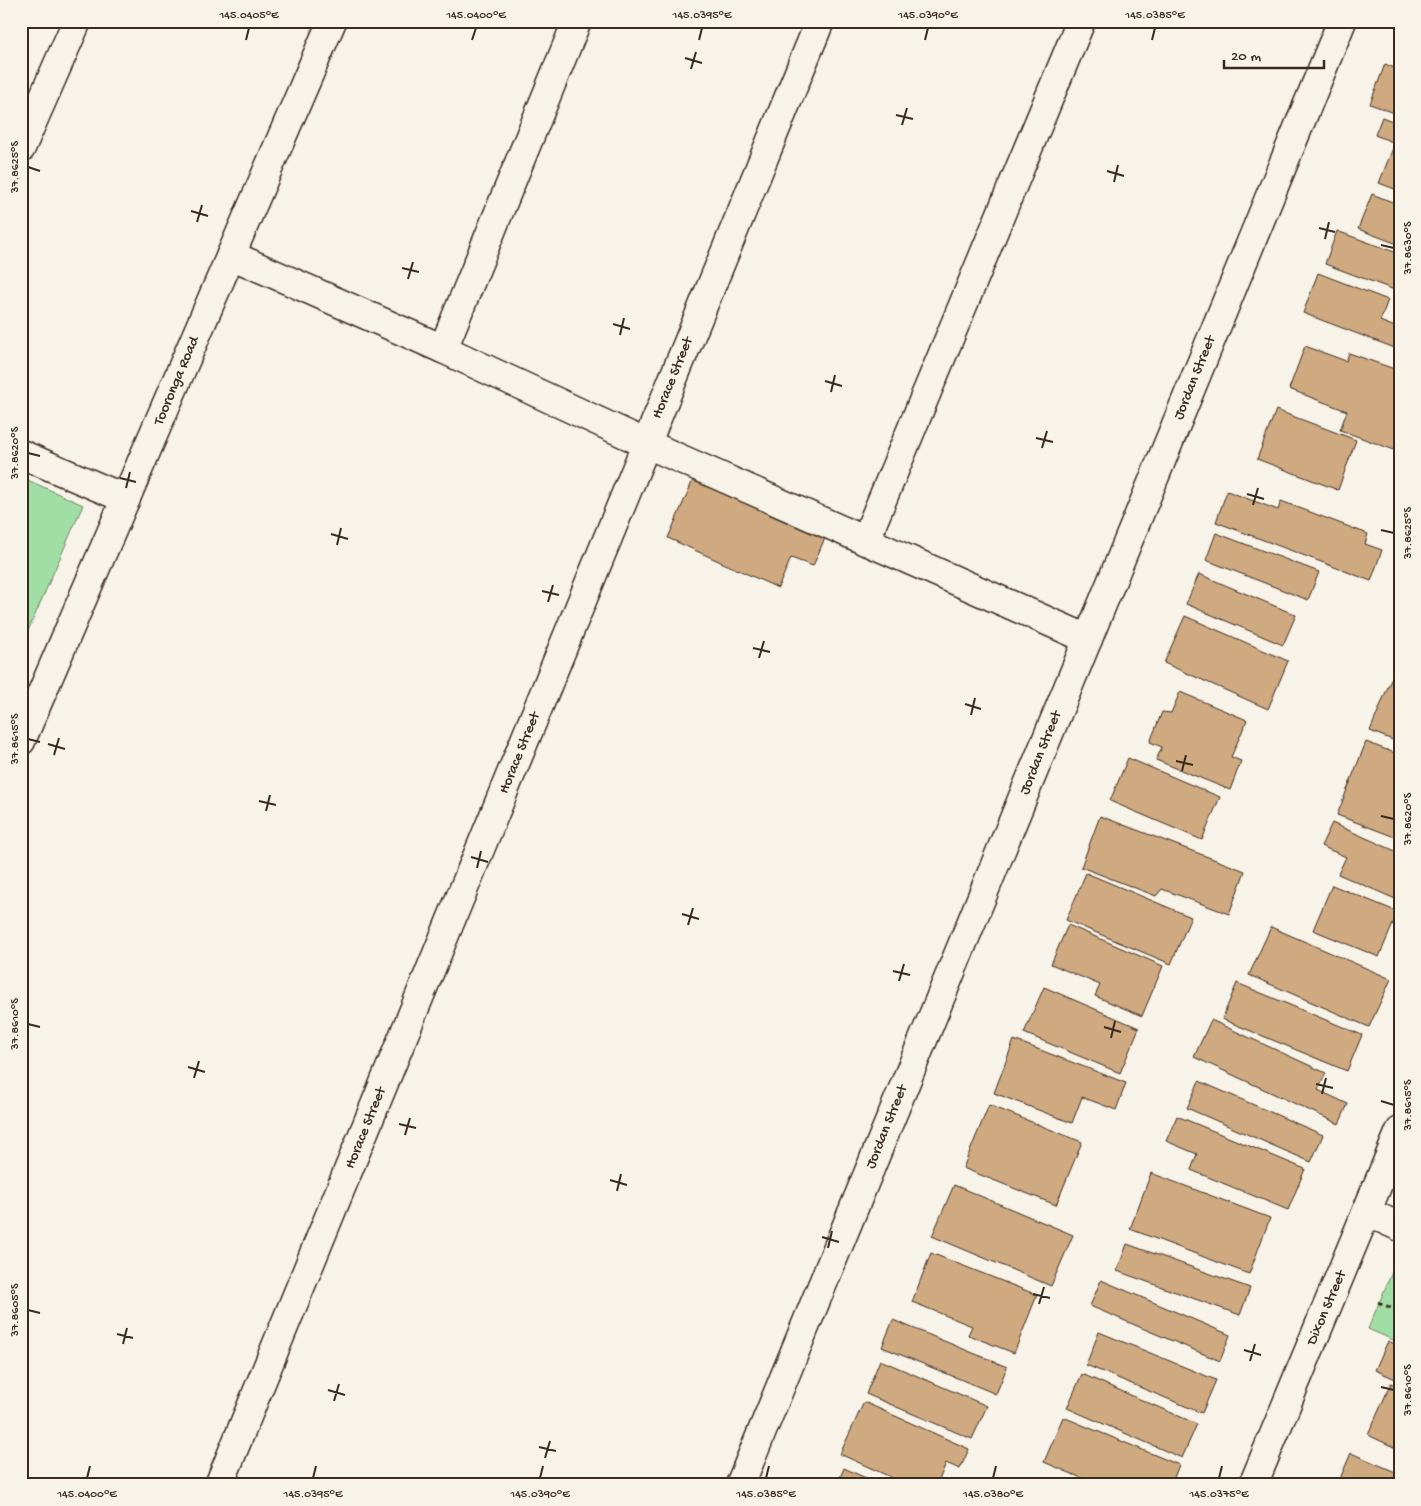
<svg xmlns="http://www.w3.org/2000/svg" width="1421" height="1506" viewBox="0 0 1421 1506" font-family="'Gochi Hand',sans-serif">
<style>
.green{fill:#a1dea5;stroke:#6e8462}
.building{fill:#cfaa81;stroke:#3b2a1e}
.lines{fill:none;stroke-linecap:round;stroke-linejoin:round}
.minor-casing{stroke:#3b2a1e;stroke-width:31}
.major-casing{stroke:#3b2a1e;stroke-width:31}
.path{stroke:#3b2a1e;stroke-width:3;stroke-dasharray:5 4;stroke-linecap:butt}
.minor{stroke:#f7f3e8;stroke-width:28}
.major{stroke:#f7f3e8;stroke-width:28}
.ticks{fill:none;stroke:#3b2a1e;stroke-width:2}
.labels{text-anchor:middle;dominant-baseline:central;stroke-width:4.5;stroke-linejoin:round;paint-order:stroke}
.street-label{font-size:15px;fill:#3b2a1e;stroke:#f7f3e8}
.neatline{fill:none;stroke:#3b2a1e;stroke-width:2}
.ticks-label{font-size:12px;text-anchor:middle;fill:#3b2a1e}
</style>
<rect width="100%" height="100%" fill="#f7f3e8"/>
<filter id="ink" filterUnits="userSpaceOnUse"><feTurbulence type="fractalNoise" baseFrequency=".02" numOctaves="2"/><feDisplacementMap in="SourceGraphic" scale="10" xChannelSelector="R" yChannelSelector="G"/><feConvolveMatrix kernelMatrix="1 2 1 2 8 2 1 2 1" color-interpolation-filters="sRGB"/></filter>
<g filter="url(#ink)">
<g class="green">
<path d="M21,477L83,505L21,647Z"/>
<path d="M1395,1265L1400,1267V1343L1368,1329Z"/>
</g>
<g class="building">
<path d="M1385,64L1400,70V115L1370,104Z"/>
<path d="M1382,117L1400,124V191L1379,183L1395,143L1375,135Z"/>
<path d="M1372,194L1400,205V245L1358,229Z"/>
<path d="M1337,231L1400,254V292L1325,264Z"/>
<path d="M1318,273L1388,300L1380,321L1400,329V350L1303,313Z"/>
<path d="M1305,346L1346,361L1349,353L1400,371V445L1397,451L1340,430L1347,411L1289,389Z"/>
<path d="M1276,410L1356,440L1338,490L1257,459Z"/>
<path d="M696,473L827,533L813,566L791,558L778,588L668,538Z"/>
<path d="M1227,491L1278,510L1281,501L1368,534L1365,544L1382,550L1371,581L1216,522Z"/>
<path d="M1216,533L1319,572L1308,600L1206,560Z"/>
<path d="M1199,574L1296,615L1283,645L1186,604Z"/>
<path d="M1185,616L1288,661L1268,709L1164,663Z"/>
<path d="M1392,677L1400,680V743L1370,731Z"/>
<path d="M1180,692L1247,720L1231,757L1241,761L1230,790L1156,760L1162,747L1150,742L1162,712L1171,713Z"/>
<path d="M1366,742L1400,755V839L1337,815Z"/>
<path d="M1128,758L1220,797L1202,840L1110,801Z"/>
<path d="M1100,816L1245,871L1229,914L1162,889L1156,896L1081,867Z"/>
<path d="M1332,823L1400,853V901L1338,874L1346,857L1321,846Z"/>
<path d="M1086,873L1191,917L1171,964L1066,920Z"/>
<path d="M1332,885L1398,912L1379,957L1313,930Z"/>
<path d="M1068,925L1163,966L1142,1016L1095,996L1100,985L1051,964Z"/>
<path d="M1271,927L1391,979L1369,1027L1249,975Z"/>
<path d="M1237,983L1362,1035L1347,1071L1222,1019Z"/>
<path d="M1044,987L1139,1028L1120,1073L1024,1033Z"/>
<path d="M1211,1020L1326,1073L1318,1090L1348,1104L1339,1124L1194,1057Z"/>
<path d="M1014,1040L1126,1083L1116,1110L1082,1097L1072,1123L994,1093Z"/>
<path d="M1199,1081L1323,1135L1311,1162L1187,1108Z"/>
<path d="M989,1105L1082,1142L1056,1205L963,1168Z"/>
<path d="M1177,1116L1305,1169L1288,1210L1191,1170L1197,1154L1166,1141Z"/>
<path d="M1151,1173L1270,1218L1249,1274L1130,1229Z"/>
<path d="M954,1185L1073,1235L1051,1286L932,1236Z"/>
<path d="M1127,1244L1250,1288L1240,1315L1117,1271Z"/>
<path d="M931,1253L1037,1295L1014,1353L968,1335L972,1326L912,1302Z"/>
<path d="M1101,1280L1230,1335L1220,1361L1090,1306Z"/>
<path d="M893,1320L1007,1367L996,1394L882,1347Z"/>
<path d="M1099,1332L1216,1380L1202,1413L1086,1365Z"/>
<path d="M1388,1341L1400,1346V1381L1375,1370Z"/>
<path d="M880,1360L987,1406L972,1439L866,1394Z"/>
<path d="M1082,1374L1197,1424L1182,1458L1067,1408Z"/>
<path d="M1391,1383L1400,1387V1450L1368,1435Z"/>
<path d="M864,1402L969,1449L960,1469L946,1463L937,1485H908L840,1454Z"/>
<path d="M1063,1417L1179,1465L1171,1485H1098L1044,1462Z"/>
<path d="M1351,1453L1400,1474V1485H1347L1339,1481Z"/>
<path d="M844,1468L881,1485H837Z"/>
</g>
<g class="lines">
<g class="minor-casing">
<g id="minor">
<path d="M577,21L443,349L647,444L1088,639"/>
<path d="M21,148L77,21"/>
<path d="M231,255L443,349"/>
<path d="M21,454L126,499"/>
<path d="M865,541L1081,21"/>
<path d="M1367,1212L1400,1227"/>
<path d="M219,1485L820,21"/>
<path d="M740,1485L1342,21"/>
<path d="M1253,1485L1400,1131"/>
</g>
</g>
<g class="major-casing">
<path id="major" d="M21,741L332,21"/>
</g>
<path class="path" d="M1378,1302L1400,1312"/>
<use href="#minor" class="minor"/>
<use href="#major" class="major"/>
</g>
</g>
<path class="ticks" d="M246,40L249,28M472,40L476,28M699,40L702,28M925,40L928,28M1152,40L1155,28M685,58L702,63M691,69L696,52M896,115L913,119M902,125L907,108M28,167L40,171M1107,171L1124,176M1114,182L1118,165M191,211L208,216M197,222L202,205M1319,228L1335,232M1325,239L1329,222M1381,245L1394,248M402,268L419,272M408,279L413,262M613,324L630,329M620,335L624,318M825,381L842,386M831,392L835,375M1036,438L1053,442M1042,448L1047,431M28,453L40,456M120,478L136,482M126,488L130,472M1247,494L1264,499M1253,505L1258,488M1381,530L1394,533M331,534L348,539M337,545L341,528M542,591L559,595M548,602L553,585M753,648L770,652M759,658L764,641M965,704L981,709M971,715L975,698M28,739L40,742M48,744L65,749M54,755L59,738M1176,761L1193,765M1182,771L1186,755M259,801L276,805M266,811L270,795M1381,816L1394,819M471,857L488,862M477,868L481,851M682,914L699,919M688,925L693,908M893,971L910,975M899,981L904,964M28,1024L40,1027M1104,1027L1121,1032M1111,1038L1115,1021M188,1067L205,1072M194,1078L199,1061M1316,1084L1333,1088M1322,1094L1326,1078M1381,1101L1394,1105M399,1124L416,1128M405,1135L410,1118M610,1180L627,1185M617,1191L621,1174M822,1237L839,1242M828,1248L832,1231M1033,1294L1050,1298M1039,1304L1044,1287M28,1310L40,1313M117,1334L133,1338M123,1344L127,1328M1244,1350L1261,1355M1250,1361L1255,1344M1381,1387L1394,1390M328,1390L345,1395M334,1401L339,1384M539,1447L556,1451M545,1458L550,1441M87,1478L90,1466M313,1478L316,1466M540,1478L543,1466M766,1478L769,1466M993,1478L996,1466M1219,1478L1222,1466"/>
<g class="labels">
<g class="street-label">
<text transform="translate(673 378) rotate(-68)">Horace Street</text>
<text transform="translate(1195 378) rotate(-68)">Jordan Street</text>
<text transform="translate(177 381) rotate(-67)">Tooronga Road</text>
<text transform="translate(520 753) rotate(-68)">Horace Street</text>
<text transform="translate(1041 753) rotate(-68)">Jordan Street</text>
<text transform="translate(887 1127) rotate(-68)">Jordan Street</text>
<text transform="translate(366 1128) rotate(-68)">Horace Street</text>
<text transform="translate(1327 1308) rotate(-67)">Dixon Street</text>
</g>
</g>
<rect width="1421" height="1506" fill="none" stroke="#f7f3e8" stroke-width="55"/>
<path d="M1224 60v8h100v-8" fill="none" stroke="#3b2a1e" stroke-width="2.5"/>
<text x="1231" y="60" font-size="15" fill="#3b2a1e" stroke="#f7f3e8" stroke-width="4" paint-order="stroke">20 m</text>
<rect x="28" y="28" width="1366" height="1450" class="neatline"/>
<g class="ticks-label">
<text x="249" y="18">145.0405°E</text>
<text x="476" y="18">145.0400°E</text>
<text x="702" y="18">145.0395°E</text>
<text x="928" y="18">145.0390°E</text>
<text x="1155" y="18">145.0385°E</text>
<text transform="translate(14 167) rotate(-90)" y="4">37.8625°S</text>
<text transform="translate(1407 248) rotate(-90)" y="4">37.8630°S</text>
<text transform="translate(14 453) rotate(-90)" y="4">37.8620°S</text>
<text transform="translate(1407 533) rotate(-90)" y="4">37.8625°S</text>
<text transform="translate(14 739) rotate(-90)" y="4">37.8615°S</text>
<text transform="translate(1407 819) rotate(-90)" y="4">37.8620°S</text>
<text transform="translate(14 1024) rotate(-90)" y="4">37.8610°S</text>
<text transform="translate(1407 1105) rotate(-90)" y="4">37.8615°S</text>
<text transform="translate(14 1310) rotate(-90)" y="4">37.8605°S</text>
<text transform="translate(1407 1390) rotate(-90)" y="4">37.8610°S</text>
<text x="87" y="1497">145.0400°E</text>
<text x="313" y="1497">145.0395°E</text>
<text x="540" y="1497">145.0390°E</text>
<text x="766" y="1497">145.0385°E</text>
<text x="993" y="1497">145.0380°E</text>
<text x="1219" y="1497">145.0375°E</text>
</g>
</svg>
